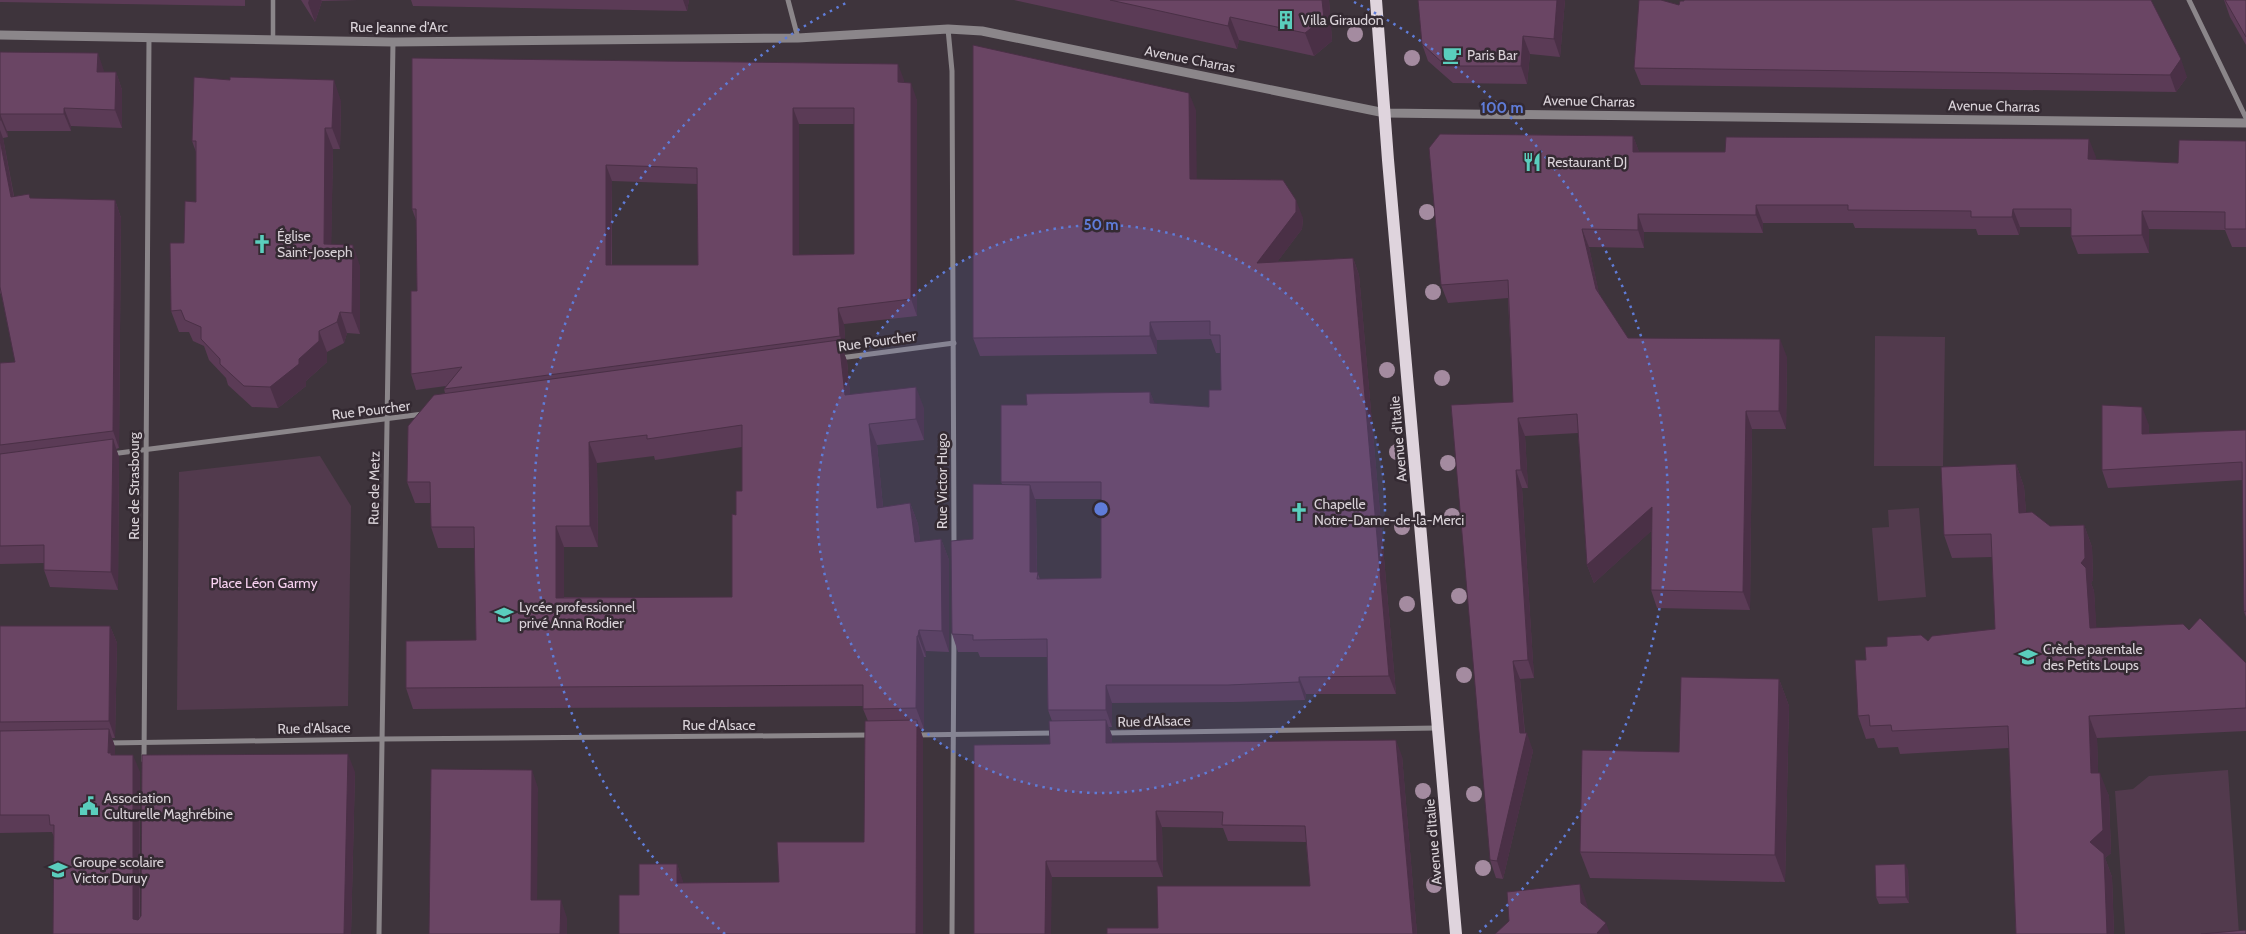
<svg xmlns="http://www.w3.org/2000/svg" width="2246" height="934" viewBox="0 0 2246 934" font-family="Cabin,sans-serif">
<style>
.green{fill:#523a4d}
.lines{fill:none;stroke-linecap:round;stroke-linejoin:round}
.pedestrian{stroke:#8b868a;stroke-width:4.5}
.minor{stroke:#8b868a;stroke-width:5}
.tertiary{stroke:#8b868a;stroke-width:9}
.primary{stroke:#dfd4dd;stroke-width:12}
.tree{fill:#a48ba0}
.wall{fill:#5b3b56;fill-rule:evenodd}
.shaded-wall{fill:#4a3046}
.building{fill:#6a4564;stroke:#4a3046;fill-rule:evenodd}
.ring{fill:none;stroke:#5f7cd8;stroke-width:2.5;stroke-dasharray:2.5 5}
.labels{text-anchor:middle;dominant-baseline:central;stroke-width:5;stroke-linejoin:round;paint-order:stroke}
.poi-label{font-size:14px;fill:#d9d2d8;stroke:#342a32;text-anchor:start}
.street-label{font-size:14px;fill:#d9d2d8;stroke:#342a32}
.park-label{font-size:14px;fill:#f8d2f1;stroke:#342a32}
.centre{fill:#5f7cd8;stroke:#342a32;stroke-width:2.5}
.ring-label{font-size:15px;text-anchor:middle;font-weight:bold;fill:#5f7cd8;stroke:#342a32;stroke-width:5;stroke-linejoin:round;paint-order:stroke}
</style>
<rect width="100%" height="100%" fill="#3e343c"/>
<g class="green">
<path d="M1875,336L1945,337L1943,466H1874Z"/>
<path d="M320,456L351,506L348,706L177,710L179,472Z"/>
<path d="M1919,508L1926,597L1878,601L1872,528L1889,527L1888,510Z"/>
<path d="M2228,770L2239,934H2125L2115,791L2133,789L2149,776Z"/>
</g>
<g class="lines">
<path class="pedestrian" d="M273,39V0"/>
<g class="minor">
<path d="M788,0L798,38"/>
<path d="M2189,0L2246,118"/>
<path d="M948,29L952,71L954,546"/>
<path d="M840,358L954,343"/>
<path d="M111,454L423,414"/>
<path d="M1105,733L1437,728"/>
<path d="M915,735L1054,733"/>
<path d="M108,743L383,739L869,735"/>
<path d="M144,761L149,38"/>
<path d="M379,934L393,42"/>
<path d="M952,934L954,634"/>
</g>
<path class="tertiary" d="M0,35L393,42L798,38L948,29L982,31L1385,113L2246,123"/>
<path class="primary" d="M1376,0L1388,160L1456,934"/>
</g>
<g class="tree">
<circle cx="1355" cy="34" r="8"/>
<circle cx="1412" cy="58" r="8"/>
<circle cx="1427" cy="212" r="8"/>
<circle cx="1433" cy="292" r="8"/>
<circle cx="1387" cy="370" r="8"/>
<circle cx="1442" cy="378" r="8"/>
<circle cx="1397" cy="452" r="8"/>
<circle cx="1448" cy="463" r="8"/>
<circle cx="1452" cy="516" r="8"/>
<circle cx="1402" cy="527" r="8"/>
<circle cx="1459" cy="596" r="8"/>
<circle cx="1407" cy="604" r="8"/>
<circle cx="1464" cy="675" r="8"/>
<circle cx="1423" cy="791" r="8"/>
<circle cx="1474" cy="794" r="8"/>
<circle cx="1483" cy="868" r="8"/>
<circle cx="1434" cy="885" r="8"/>
</g>
<g class="wall">
<path d="M0,0H245V6L0,2Z"/>
<path d="M301,0H358L322,1L315,22Z"/>
<path d="M411,0H689L687,11L413,6Z"/>
<path d="M1014,0H1329L1332,41L1314,56L1239,40L1237,49Z"/>
<path d="M1418,0H1565L1560,57L1530,54L1527,84L1453,83L1428,61L1422,44Z"/>
<path d="M2224,0H2246V45L2230,17Z"/>
<path d="M1684,1L2187,77L2176,92L1641,85L1634,68L1679,5Z"/>
<path d="M0,52L104,71V72H116L122,90V128L71,126V131H7L8,137L3,138L14,196L31,198L115,200L121,218L119,448L116,449L119,457L118,590L50,587L44,570V563L0,564V363L15,362L1,293L0,294Z"/>
<path d="M412,58L904,80V83L917,100V316L844,324L846,352L844,353L847,361L850,395L924,408V440L877,445L883,507L910,503L918,524L920,542L941,539L949,560V652L926,651V657H924V729H920L923,738V934H619L639,895L677,864L683,883L779,882L864,842L868,721L863,709V706L413,709L406,688L476,640L475,548H438L431,527L430,503H415L407,482L445,393L444,389L446,386L416,390L411,374L417,291L416,220L412,209ZM799,124H854V254L799,255ZM612,181L697,184L698,265H612ZM742,447V491L736,515L732,597H564V547H598L597,463L654,456L655,460Z"/>
<path d="M341,101L340,149H333L331,244L360,266V334L347,333L344,343L327,352V362L306,381V386L278,408L252,407L228,385L226,378L209,360L204,346L193,341L189,332H179L171,311L184,243L196,202V152L192,141Z"/>
<path d="M1196,110V179L1303,218L1302,229L1277,262L1353,258L1359,275L1396,694H1306L1305,700L1234,702L1112,703V727H1109L1112,736V743L1402,756L1417,934H1107L1158,928L1310,886L1306,842L1228,841L1223,828L1162,827L1163,877H1052L974,934L1050,744L1052,721L1048,710L1047,657H980L978,652H958L952,634L973,539L1002,484L1001,482L1027,405L1150,392L1154,403L1209,407L1221,390L1220,353H1216L1211,339L1157,340V354L980,356L973,338ZM1035,499H1101V578L1040,579L1037,572L1036,502Z"/>
<path d="M1633,136L1639,152L2096,157L2095,159L2178,163L2246,141V247H2232L2225,230L2149,229V253L2078,254L2071,236V227H2020L2019,235H1978L1976,229L1855,228L1853,223H1763V233L1644,232V248L1589,247L1599,294L1628,338L1787,357L1786,429H1752L1750,610L1657,608L1651,590V531L1594,583L1587,565L1578,433L1525,436L1528,488H1522L1534,678L1520,679L1525,733L1533,751L1503,879L1496,878L1490,860L1513,402L1508,298L1448,303L1441,285Z"/>
<path d="M2149,425V434L2246,430V617L2244,612L2243,480L2108,488L2102,470Z"/>
<path d="M2016,464L2024,487L2026,513L2050,526L2084,525L2092,547L2093,580L2091,583L2094,591L2096,628L2189,630L2246,663V731L2097,738L2098,773L2109,796L2111,853L2105,858L2112,877L2114,934H2016L2009,748L1900,754L1898,747L1878,748L1874,738L1866,739L1858,716L1866,660L1887,646L1928,641L1995,629L1992,557L1952,558L1944,535Z"/>
<path d="M0,626H110L117,643L115,738H112L115,747V755L140,772V919L355,772L351,934H53L54,837L52,832L0,833Z"/>
<path d="M1779,679L1789,706L1785,882L1590,878L1580,852L1679,752Z"/>
<path d="M1908,870L1909,903L1879,904L1876,897Z"/>
</g>
<g class="shaded-wall">
<path d="M309,0H321L322,1L315,22L308,3Z"/>
<path d="M683,0H689L687,11Z"/>
<path d="M1322,0H1329L1332,41L1314,56L1305,33Z"/>
<path d="M1557,0H1565L1560,57L1554,39Z"/>
<path d="M1230,17L1239,40L1237,49L1228,26Z"/>
<path d="M1523,36L1530,54L1527,84L1521,66Z"/>
<path d="M98,53L104,71L103,90L97,72Z"/>
<path d="M2181,59L2187,77L2176,92L2170,75Z"/>
<path d="M898,64L904,80V99L898,82Z"/>
<path d="M116,72L122,90V128L115,110Z"/>
<path d="M334,80L341,101L340,149L332,128Z"/>
<path d="M911,83L917,100V316L911,299Z"/>
<path d="M1189,93L1196,110L1197,196L1190,179Z"/>
<path d="M64,108L71,126V131L64,114Z"/>
<path d="M793,108L799,124V271L793,255Z"/>
<path d="M0,114L7,131L8,137L1,120Z"/>
<path d="M325,128L333,149L331,265L324,244Z"/>
<path d="M0,130L3,138L17,215L11,197L0,140Z"/>
<path d="M1633,136L1640,154L1633,152Z"/>
<path d="M2089,139L2096,157L2095,177L2088,159Z"/>
<path d="M606,165L612,181L611,281L606,265Z"/>
<path d="M115,200L121,218L119,448L113,431Z"/>
<path d="M1296,200L1303,218L1302,229L1263,281L1257,263Z"/>
<path d="M1756,205L1763,223V233L1756,215Z"/>
<path d="M2013,209L2020,227L2019,235L2012,217Z"/>
<path d="M2142,211L2149,229V253L2142,235Z"/>
<path d="M1638,214L1644,232V248L1638,230Z"/>
<path d="M1582,229L1589,247L1602,307L1596,289Z"/>
<path d="M353,245L360,266V334L352,313Z"/>
<path d="M1353,258L1359,275L1396,694L1389,676Z"/>
<path d="M838,308L844,324L846,352L840,336Z"/>
<path d="M340,312L347,333L344,343L337,322Z"/>
<path d="M1150,322L1157,340V354L1150,336Z"/>
<path d="M319,331L327,352V362L306,381V386L278,408L270,387Z"/>
<path d="M1780,339L1787,357L1786,429L1779,411Z"/>
<path d="M839,340L847,361L852,416L845,395Z"/>
<path d="M916,387L924,408V440L916,419Z"/>
<path d="M1150,392L1157,409L1150,403Z"/>
<path d="M2142,407L2149,425V453L2142,434Z"/>
<path d="M1746,411L1752,429L1750,610L1743,592Z"/>
<path d="M1518,418L1525,436L1528,488L1521,470Z"/>
<path d="M869,424L877,445L885,529L877,508Z"/>
<path d="M113,439L119,457L118,590L111,572Z"/>
<path d="M589,442L597,463L598,547L590,526Z"/>
<path d="M2016,464L2024,487L2028,536L2019,513Z"/>
<path d="M1516,470L1522,488L1534,678L1528,660Z"/>
<path d="M1030,485L1036,502L1037,589L1030,572Z"/>
<path d="M910,503L918,524L923,563L915,542Z"/>
<path d="M1652,507L1658,525L1594,583L1587,565Z"/>
<path d="M2084,525L2092,547L2093,580L2091,583L2094,591L2098,651L2090,628L2081,563Z"/>
<path d="M556,526L564,547V619L556,598Z"/>
<path d="M941,539L949,560V652L942,631Z"/>
<path d="M110,626L117,643L115,738L109,721Z"/>
<path d="M919,630L926,651V657L918,636Z"/>
<path d="M917,636L924,657V729L916,708Z"/>
<path d="M1513,661L1520,679L1525,738L1527,733L1533,751L1503,879L1497,861L1520,733Z"/>
<path d="M1299,677L1306,694L1305,700L1299,682Z"/>
<path d="M1779,679L1789,706L1785,882L1775,855Z"/>
<path d="M1106,685L1112,703V727L1106,710Z"/>
<path d="M2089,716L2097,738L2099,796L2091,773Z"/>
<path d="M917,720L923,738V934H916Z"/>
<path d="M1106,720L1112,736V759L1106,743Z"/>
<path d="M109,729L115,747V763L108,753Z"/>
<path d="M1396,740L1402,756L1417,934H1413Z"/>
<path d="M348,754L355,772L351,934H344Z"/>
<path d="M133,755L140,772L139,934L133,919Z"/>
<path d="M532,770L538,788L537,918L531,900Z"/>
<path d="M2100,773L2109,796L2111,853L2105,858L2112,877L2114,934H2107L2090,842Z"/>
<path d="M1156,811L1162,827L1163,877L1157,861Z"/>
<path d="M1046,861L1052,877L1051,934H1045Z"/>
<path d="M677,864L683,881V900L677,883Z"/>
<path d="M1905,864L1908,870L1909,903L1906,897Z"/>
<path d="M1580,884L1588,907L1590,926L1581,903Z"/>
<path d="M561,900L567,918V934H560Z"/>
<path d="M1606,923L1610,934H1597V933Z"/>
</g>
<g class="building">
<path d="M1110,0H1322L1324,18L1305,33L1230,17L1228,26Z"/>
<path d="M1418,0H1557L1554,39L1523,36L1521,66H1446L1422,44Z"/>
<path d="M1639,0H1661L1679,5L1680,1H1684V0H2151L2181,59L2170,75L1634,68Z"/>
<path d="M2225,0H2246V37Z"/>
<path d="M973,45L1189,93L1190,179L1283,180L1296,200V212L1257,263L1353,258L1389,676L1299,677V682L1228,685H1106V710H1048L1047,639L973,640V635L952,634L951,541L973,539V484L1030,485V572H1038L1037,579L1101,578V482H1001V405H1027L1026,394L1150,392V403L1209,407V390H1221L1220,335H1210V321L1150,322V336L973,338Z"/>
<path d="M0,52L98,53L97,72H116L115,110L64,108V114H0L1,120H0Z"/>
<path d="M412,58L898,64V82L911,83V299L838,308L840,336L444,389L462,367L411,374V291H417L416,209H412ZM793,108H854V254L793,255ZM606,165L697,168L698,265H606Z"/>
<path d="M194,77L230,80V77L334,80L332,128H325L324,244L353,245L352,313L340,312L337,322L319,331V341L299,359V364L270,387L244,386L220,364V359L201,339V327L185,320L181,310L171,311L170,243H184L185,201L196,202V141H192Z"/>
<path d="M1440,134L1633,136V152H1725L1726,137L2089,139L2088,159L2178,163L2179,140L2246,141V229H2225V212L2142,211V235L2071,236V209H2013L2012,217H1971V211L1848,210V205H1756V215L1638,214V230L1582,229L1596,289L1628,338L1780,339L1779,411H1746L1743,592L1651,590L1652,507L1587,565L1577,414L1518,418L1521,470H1516L1528,660L1513,661L1520,733H1527L1497,861L1490,860L1451,405L1513,402L1508,280L1441,285L1429,148Z"/>
<path d="M0,140L11,197L29,194L30,198L115,200L113,431L0,445V363L15,362L0,287Z"/>
<path d="M839,340L845,395L916,387V419L869,424L877,508L910,503L915,542L941,539L942,631L919,630L918,636H917L916,708L863,709V685L406,688V641L476,640L474,527H431L430,482H407L408,426L434,395ZM742,425V491H736V515L732,514V597L556,598V526H590L589,442L647,435V439Z"/>
<path d="M2102,405L2142,407V434L2246,430V611L2244,612L2242,462L2102,470Z"/>
<path d="M113,439L111,572L44,570V545L0,546V454Z"/>
<path d="M2016,464L2019,513L2032,512L2050,526L2084,525L2085,558L2081,563L2086,568L2090,628L2183,624L2189,630L2200,618L2246,663V708L2089,716L2091,773H2100L2103,830L2090,842L2104,854L2107,934H2016L2008,726L1892,731L1891,725L1870,726L1869,715L1858,716L1855,660H1866L1865,647L1887,646V637L1921,635L1928,641L1932,636L1995,629L1991,534L1944,535L1941,467Z"/>
<path d="M0,626H110L109,721L0,722Z"/>
<path d="M1681,677L1779,679L1775,855L1580,852L1582,750L1679,752Z"/>
<path d="M917,720L916,934H619V895H639V864H677V883L779,882L777,842H864L865,721Z"/>
<path d="M1106,720V743L1396,740L1413,934H1107V928H1158L1157,886H1310L1305,826L1222,825L1223,812L1156,811L1157,861H1046L1045,934H974V745L1050,744L1049,721Z"/>
<path d="M109,729L108,753H111V755H133V919L138,920L141,916L142,755L348,754L344,934H53L54,825H50L49,815H0V731Z"/>
<path d="M431,769L532,770L531,900H561L560,934H429Z"/>
<path d="M1905,864L1906,897H1876L1875,865Z"/>
<path d="M1580,884L1581,903L1606,923L1597,933L1599,934H1495L1509,921L1507,892Z"/>
<path d="M2246,930V934H2201Z"/>
</g>
<circle cx="1101" cy="509" r="284" fill="#5f7cd8" fill-opacity=".12"/>
<g class="ring">
<circle cx="1101" cy="509" r="284"/>
<path d="M725 934A567 567 0 0 1 848 2M1354 2A567 567 0 0 1 1477 934"/>
</g>
<defs>
<g id="building-bare" transform="scale(1.5)"><path d="M-4-6H4V6H1V3H-1V6H-4ZM-2.5-4.3h1.7v1.8h-1.7ZM.8-4.3h1.7v1.8H.8ZM-2.5-1h1.7V.8h-1.7ZM.8-1h1.7V.8H.8Z" fill="#5acebd" stroke="#342a32" stroke-width="2.5" paint-order="stroke"/></g>
<g id="cafe-bare" transform="scale(1.5)"><path d="M-5.5-4.5H6V0H3Q3 3.5 0 3.5H-2.5Q-5.5 3.5-5.5 0ZM3-3.2v2h1.7v-2ZM-6 4.5H4V6H-6Z" fill="#5acebd" stroke="#342a32" stroke-width="2.5" paint-order="stroke"/></g>
<g id="restaurant-bare" transform="scale(1.5)"><path d="M-5-6h1v4h1v-4h1v4h1v-4h1v5L-1.5 .5V6h-2V.5L-5-1ZM5-6V6H3V1.5H1.5Q1.5-4 5-6Z" fill="#5acebd" stroke="#342a32" stroke-width="2.5" paint-order="stroke"/></g>
<g id="church-bare" transform="scale(1.5)"><path d="M-1.2-6h2.4v3.5h3.3v2.4h-3.3V6h-2.4V-.1h-3.3v-2.4h3.3Z" fill="#5acebd" stroke="#342a32" stroke-width="2.5" paint-order="stroke"/></g>
<g id="school-bare" transform="scale(1.5)"><path d="M0-5L7-2L0 1L-7-2ZM-4 1L0 2.5L4 1V4Q0 6-4 4Z" fill="#5acebd" stroke="#342a32" stroke-width="2.5" paint-order="stroke"/></g>
<g id="civic-bare" transform="scale(1.5)"><path d="M-.6-6.5H3V-4.5H.6V-3L4-1V1h2V6H-6V1h2V-1L-.6-3ZM-1.2 2.5V6h2.4V2.5Z" fill="#5acebd" stroke="#342a32" stroke-width="2.5" paint-order="stroke"/></g>
</defs>
<g fill-rule="evenodd">
<use href="#building-bare" x="1286" y="20"/>
<use href="#cafe-bare" x="1452" y="55"/>
<use href="#restaurant-bare" x="1532" y="162"/>
<use href="#church-bare" x="262" y="244"/>
<use href="#church-bare" x="1299" y="512"/>
<use href="#school-bare" x="504" y="615"/>
<use href="#school-bare" x="2028" y="657"/>
<use href="#civic-bare" x="89" y="806"/>
<use href="#school-bare" x="58" y="870"/>
</g>
<g class="labels">
<g class="poi-label">
<text x="1301" y="20">Villa Giraudon</text>
<text x="1467" y="55">Paris Bar</text>
<text x="1547" y="162">Restaurant DJ</text>
<text x="277" y="236">Église<tspan x="277" dy="16">Saint-Joseph</tspan></text>
<text x="1314" y="504">Chapelle<tspan x="1314" dy="16">Notre-Dame-de-la-Merci</tspan></text>
<text x="519" y="607">Lycée professionnel<tspan x="519" dy="16">privé Anna Rodier</tspan></text>
<text x="2043" y="649">Crèche parentale<tspan x="2043" dy="16">des Petits Loups</tspan></text>
<text x="104" y="798">Association<tspan x="104" dy="16">Culturelle Maghrébine</tspan></text>
<text x="73" y="862">Groupe scolaire<tspan x="73" dy="16">Victor Duruy</tspan></text>
</g>
<g class="street-label">
<text x="399" y="27">Rue Jeanne d'Arc</text>
<text transform="translate(1190 59) rotate(11)">Avenue Charras</text>
<text transform="translate(1589 101) rotate(1)">Avenue Charras</text>
<text transform="translate(1994 106) rotate(1)">Avenue Charras</text>
<text transform="translate(877 341) rotate(-8)">Rue Pourcher</text>
<text transform="translate(371 410) rotate(-7)">Rue Pourcher</text>
<text transform="translate(1398 439) rotate(-95)">Avenue d'Italie</text>
<text transform="translate(942 481) rotate(-90)">Rue Victor Hugo</text>
<text transform="translate(134 486) rotate(-90)">Rue de Strasbourg</text>
<text transform="translate(374 488) rotate(-89)">Rue de Metz</text>
<text transform="translate(1154 721) rotate(-1)">Rue d'Alsace</text>
<text x="719" y="725">Rue d'Alsace</text>
<text transform="translate(314 728) rotate(-1)">Rue d'Alsace</text>
<text transform="translate(1433 842) rotate(-95)">Avenue d'Italie</text>
</g>
<g class="park-label">
<text x="264" y="583">Place Léon Garmy</text>
</g>
</g>
<circle cx="1101" cy="509" r="8" class="centre"/>
<g class="ring-label">
<text x="1502" y="113">100 m</text>
<text x="1101" y="230">50 m</text>
</g>
</svg>
